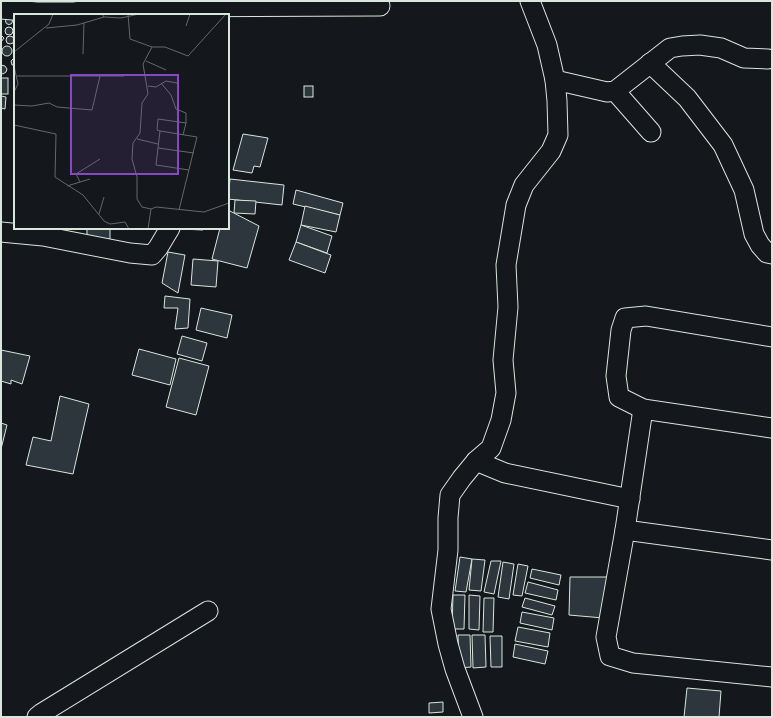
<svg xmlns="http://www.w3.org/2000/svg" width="773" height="718" viewBox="0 0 773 718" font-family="'Fira Sans Condensed',sans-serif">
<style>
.building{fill:#2c363c;stroke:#d8e6dc}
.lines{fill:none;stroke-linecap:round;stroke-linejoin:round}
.street-casing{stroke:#d8e6dc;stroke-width:21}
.street{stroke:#14181c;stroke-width:19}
.inset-road{fill:none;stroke:#626a69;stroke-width:1}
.view{fill:#8948c3;fill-opacity:0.15;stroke:#8948c3;stroke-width:2}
.inset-edge{fill:none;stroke:#d8e6dc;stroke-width:2}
</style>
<rect width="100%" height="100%" fill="#14181c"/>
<g class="building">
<circle cx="9" cy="21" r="3.5"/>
<circle cx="9" cy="31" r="4"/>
<path d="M1,35L4,38L1,42Z"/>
<circle cx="10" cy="40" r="4"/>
<circle cx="7" cy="51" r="5"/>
<path d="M14,58H15V65H12L11,61Z"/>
<path d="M1,65L5,66L7,69L6,72L3,74L1,73Z"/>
<rect x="1" y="78" width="7" height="16"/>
<rect x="304" y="86" width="9" height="11"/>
<path d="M1,96L6,97L5,109L1,108Z"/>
<path d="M243,134L268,138L260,167L254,166L252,173L233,170Z"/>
<path d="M230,179L284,185L282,205L228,199Z"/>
<path d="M296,190L343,203L340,215L293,204Z"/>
<path d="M235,200L256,201L255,214L234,213Z"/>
<path d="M305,206L340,215L336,232L301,225Z"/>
<path d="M228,210L259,226L247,268L212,259L220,228H228Z"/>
<path d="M301,225L332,236L327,253L296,242Z"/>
<path d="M87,228H110V241L87,240Z"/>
<path d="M182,228H203V230L182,229Z"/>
<path d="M296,242L331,255L325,273L289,260Z"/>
<path d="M168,252L185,255L178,293L162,283Z"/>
<path d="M193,259L218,261L216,287L191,285Z"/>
<path d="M165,296L190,299L188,328L175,329L178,308H164Z"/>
<path d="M201,308L232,315L227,338L196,330Z"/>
<path d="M182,336L207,343L202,361L177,354Z"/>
<path d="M139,349L176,359L170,385L132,375Z"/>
<path d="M1,350L30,356L22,384L11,380V384L1,381Z"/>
<path d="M179,358L209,366L196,415L166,407Z"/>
<path d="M60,396L89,404L73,474L26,465L33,437L51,441Z"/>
<path d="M1,423L7,425L1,449Z"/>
<path d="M460,557L472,559L466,592L455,591Z"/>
<path d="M472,559L485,560L481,591L469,590Z"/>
<path d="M491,561H501L494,594L484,592Z"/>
<path d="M503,562L514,564L509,599L498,597Z"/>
<path d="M518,564L528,566L522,596L513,595Z"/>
<path d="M532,569L561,575L559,585L530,578Z"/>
<path d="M570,577H611L603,618L569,615Z"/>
<path d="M528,582L558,590L556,600L525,593Z"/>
<path d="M453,595H465L464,629H452Z"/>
<path d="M469,595L480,596L479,630L469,629Z"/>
<path d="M484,598H494L493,632H483Z"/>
<path d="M525,598L555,606L552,615L522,607Z"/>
<path d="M522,612L554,618L552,630L520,623Z"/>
<path d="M518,627L550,633L548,647L515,641Z"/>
<path d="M458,635H470L471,667L459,668Z"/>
<path d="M472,635H485L486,667L473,668Z"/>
<path d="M490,636H502V667H491Z"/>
<path d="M515,644L548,651L545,664L513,657Z"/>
<path d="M687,688L721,691L719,717H684Z"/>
<path d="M443,702V712L429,713V703Z"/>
</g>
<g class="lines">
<g class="street-casing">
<g id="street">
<path d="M1,9L37,12H74L115,7L380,6"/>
<path d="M650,63L687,98L723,145L744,190L754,234L760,245L767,253L772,254"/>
<path d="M555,80L607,92L615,91L670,48L682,46L700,45L721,48L744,58L768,59"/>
<path d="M615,91L651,132"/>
<path d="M1,232L43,236L130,253L152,255L158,248L170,228"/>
<path d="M772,337L646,316L625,318L621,330L616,376L619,397L643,409L772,428"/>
<path d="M643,409L625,530L606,637L610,656L633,663L772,677"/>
<path d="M476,461L505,473L630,499"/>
<path d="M625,530L772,550"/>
<path d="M37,717L42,713L208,611"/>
<path d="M473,717L455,669L448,644L441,609L448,550V518L450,495L462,478L476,461L491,448L501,420L506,393L503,360L508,307L506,265L516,205L524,185L551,151L558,135L557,101L555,80L547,45L530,1"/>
</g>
</g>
<use href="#street" class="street"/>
</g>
<g transform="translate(14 14)">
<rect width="215" height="215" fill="#14181c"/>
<path class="inset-road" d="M88,0L90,3L107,4L125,0M114,0L116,25L138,33H151L174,42L212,0M172,12L176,0M32,14L63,11L90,3M0,38L35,10L39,0M69,40L70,9M132,47L152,56M0,52L4,70L0,78M3,62H110M147,69L157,81L162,95L172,99V109M134,72L142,73L152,67L163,69M0,91L18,92L35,89L43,93L78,96L86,62M0,111L42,120L41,163L69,181L90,207L96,210L111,208L115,215M146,117L142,151L175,156M123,125L144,130M144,134L180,139M66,168L62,160L86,145M53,172L76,165M137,195L128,193L123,185V163L118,145L119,129L126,119L128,89L134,80L129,50L138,33M165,196L183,123L146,117L143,116L144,105L172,109L169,121M85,200L90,183M134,215L137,195L142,193L190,198L215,189"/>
<path class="view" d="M57,61H164V160H57Z"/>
<rect width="215" height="215" class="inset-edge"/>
</g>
<rect width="773" height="718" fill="none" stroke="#d8e6dc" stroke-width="4"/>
</svg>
